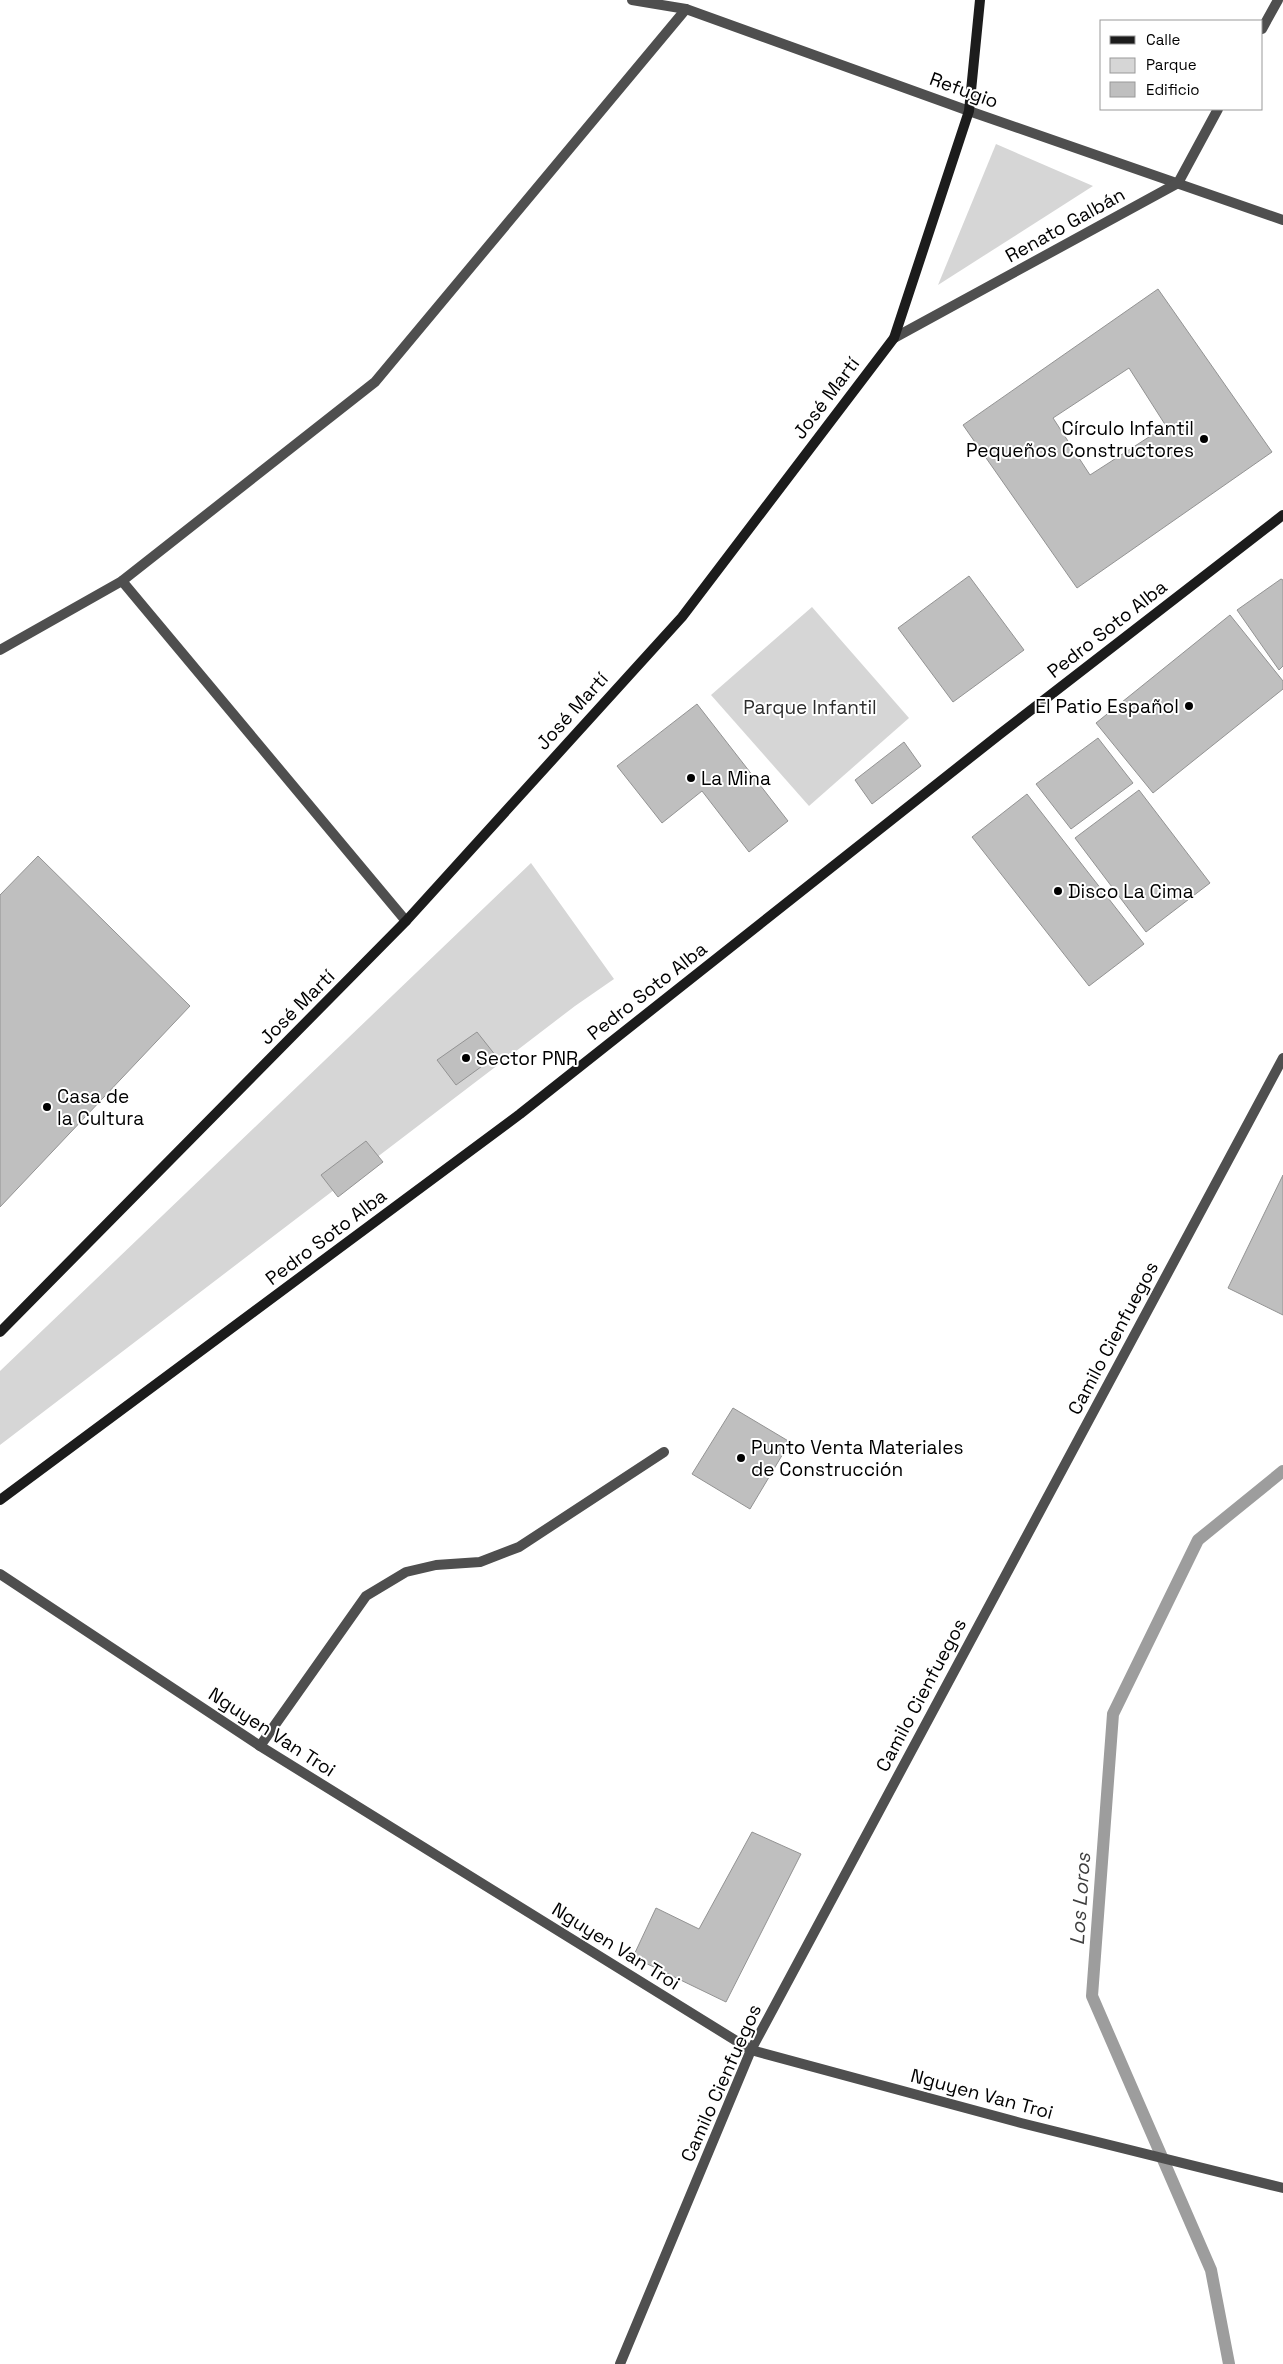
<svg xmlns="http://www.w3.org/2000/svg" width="1283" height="2364" viewBox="0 0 1283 2364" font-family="'Space Grotesk',sans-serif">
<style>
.green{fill:#d6d6d6}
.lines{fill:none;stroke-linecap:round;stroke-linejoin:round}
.stream{stroke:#9d9d9d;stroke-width:12}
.building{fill:#bfbfbf;stroke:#939393;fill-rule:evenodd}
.lane{stroke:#4f4f4f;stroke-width:10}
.street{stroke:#4f4f4f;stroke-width:10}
.secondary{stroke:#1c1c1c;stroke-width:10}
.poi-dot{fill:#000;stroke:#fff;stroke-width:2}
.labels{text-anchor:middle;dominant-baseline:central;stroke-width:4;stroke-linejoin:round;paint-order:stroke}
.street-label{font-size:19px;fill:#000;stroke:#fff}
.poi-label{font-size:19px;fill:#000;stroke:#fff;text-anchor:start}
.park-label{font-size:19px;fill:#2d2d2d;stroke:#fff}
.water-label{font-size:20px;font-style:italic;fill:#3e3e3e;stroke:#fff}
</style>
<rect width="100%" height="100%" fill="#fff"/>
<g class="green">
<path d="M996,144L1093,186L938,285Z"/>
<path d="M812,607L909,718L809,806L711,695Z"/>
<path d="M531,863L614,979L575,1006L0,1445V1371Z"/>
</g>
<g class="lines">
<path class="stream" d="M1229,2364L1211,2270L1092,1996L1113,1714L1198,1540L1283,1471"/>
</g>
<g class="building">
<path d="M1158,289L1272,452L1077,588L963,425ZM1129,368L1166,426L1090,475L1053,418Z"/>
<path d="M969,576L1024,650L953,702L898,628Z"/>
<path d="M1281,579L1283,580V666L1279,670L1237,610Z"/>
<path d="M1230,615L1283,681V689L1153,793L1096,723Z"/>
<path d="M697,704L788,821L749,852L702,791L662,823L617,766Z"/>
<path d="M1098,738L1133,783L1071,829L1036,784Z"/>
<path d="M904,742L921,766L872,804L855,780Z"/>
<path d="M1139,790L1210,883L1146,932L1075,838Z"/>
<path d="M1027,794L1144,944L1089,986L972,837Z"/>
<path d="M38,856L190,1006L0,1207V895Z"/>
<path d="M477,1032L496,1056L456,1085L437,1060Z"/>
<path d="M366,1141L383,1162L338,1197L321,1175Z"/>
<path d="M1283,1175V1315L1228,1288Z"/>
<path d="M733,1408L790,1442L750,1509L692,1474Z"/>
<path d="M752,1832L801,1854L726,2002L633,1957L656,1908L699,1929Z"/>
</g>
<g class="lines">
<g class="lane">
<path d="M122,581L406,921"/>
<path d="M260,1746L366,1596L406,1572L436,1565L480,1562L519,1547L664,1452"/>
</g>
<g class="street">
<path d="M632,0L686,9L969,111L1283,220"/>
<path d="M1262,29L1278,0"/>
<path d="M894,338L1178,183L1218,109"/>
<path d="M0,650L122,581L375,382L686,9"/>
<path d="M0,1574L260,1746L751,2050L1021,2123L1283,2188"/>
<path d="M620,2364L751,2050L1283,1058"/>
</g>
<g class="secondary">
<path d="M0,1332L406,921L682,617L894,338L969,111L980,0"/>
<path d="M0,1500L520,1114L1000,734L1283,515"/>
</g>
</g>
<g class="poi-dot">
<circle cx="1204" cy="439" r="5"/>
<circle cx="1189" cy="706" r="5"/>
<circle cx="691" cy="778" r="5"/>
<circle cx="1058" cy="891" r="5"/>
<circle cx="466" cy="1058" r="5"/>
<circle cx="47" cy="1107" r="5"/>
<circle cx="741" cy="1458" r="5"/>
</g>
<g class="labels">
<g class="street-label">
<text transform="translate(964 90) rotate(20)">Refugio</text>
<text transform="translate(1065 225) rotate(-29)">Renato Galbán</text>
<text transform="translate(826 398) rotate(-53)">José Martí</text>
<text transform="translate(1107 629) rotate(-38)">Pedro Soto Alba</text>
<text transform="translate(572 711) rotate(-48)">José Martí</text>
<text transform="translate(647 991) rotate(-38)">Pedro Soto Alba</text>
<text transform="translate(297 1007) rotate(-45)">José Martí</text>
<text transform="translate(326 1237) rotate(-37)">Pedro Soto Alba</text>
<text transform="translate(1113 1338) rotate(-62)">Camilo Cienfuegos</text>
<text transform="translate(921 1695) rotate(-62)">Camilo Cienfuegos</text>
<text transform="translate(272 1732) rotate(33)">Nguyen Van Troi</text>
<text transform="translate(616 1946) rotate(32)">Nguyen Van Troi</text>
<text transform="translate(721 2083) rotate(-66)">Camilo Cienfuegos</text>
<text transform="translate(982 2094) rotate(15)">Nguyen Van Troi</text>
</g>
<g class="poi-label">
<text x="1194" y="428" text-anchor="end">Círculo Infantil<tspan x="1194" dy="22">Pequeños Constructores</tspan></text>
<text x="1179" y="706" text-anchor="end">El Patio Español</text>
<text x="701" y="778">La Mina</text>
<text x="1068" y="891">Disco La Cima</text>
<text x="476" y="1058">Sector PNR</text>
<text x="57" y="1096">Casa de<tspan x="57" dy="22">la Cultura</tspan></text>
<text x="751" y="1447">Punto Venta Materiales<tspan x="751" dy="22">de Construcción</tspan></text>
</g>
<g class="park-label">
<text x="810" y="707">Parque Infantil</text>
</g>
<g class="water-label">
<text transform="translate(1080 1899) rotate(-86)">Los Loros</text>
</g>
</g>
<rect x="1100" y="20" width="162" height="90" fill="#ffffff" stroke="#999999"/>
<rect x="1110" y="36" width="25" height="8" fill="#1c1c1c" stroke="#999999"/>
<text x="1146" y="45" font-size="15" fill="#000000">Calle</text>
<rect x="1110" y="58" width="25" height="15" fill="#d6d6d6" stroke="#999999"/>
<text x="1146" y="70" font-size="15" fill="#000000">Parque</text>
<rect x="1110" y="82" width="25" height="15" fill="#bfbfbf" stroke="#999999"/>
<text x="1146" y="95" font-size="15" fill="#000000">Edificio</text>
</svg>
